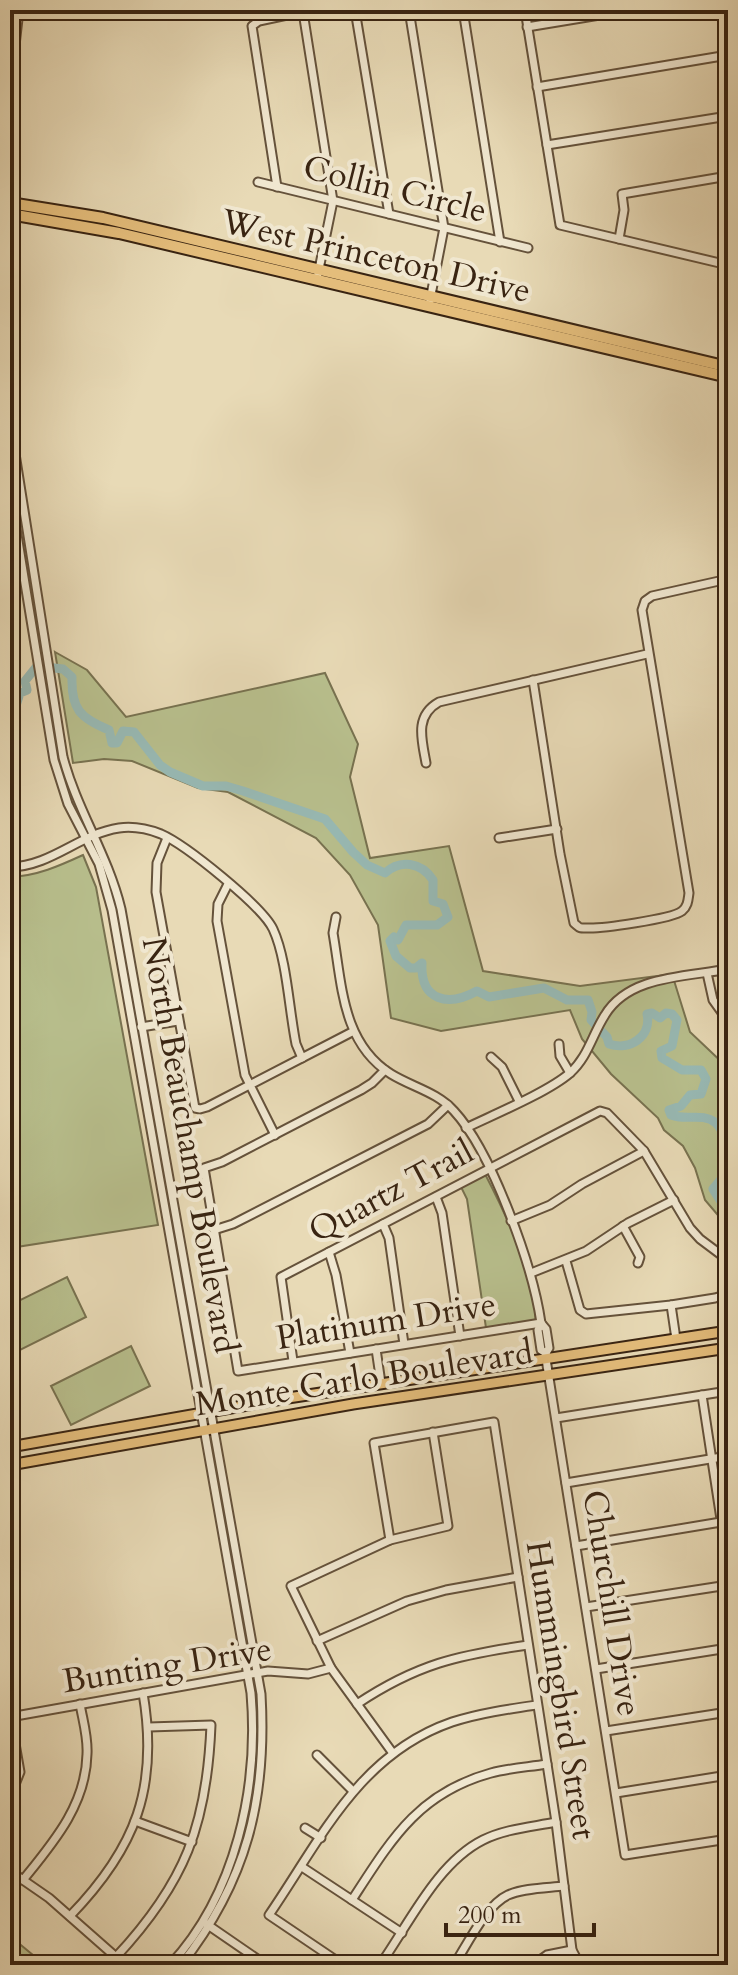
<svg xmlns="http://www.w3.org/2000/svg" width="738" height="1975" viewBox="0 0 738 1975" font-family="Cardo,serif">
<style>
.green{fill:#b8bf8d;stroke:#787250;stroke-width:2}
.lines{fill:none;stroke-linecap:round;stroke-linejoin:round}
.river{stroke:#98bab5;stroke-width:9}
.minor-casing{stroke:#65523b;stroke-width:11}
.major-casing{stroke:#392412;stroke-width:13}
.highway-casing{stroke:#392412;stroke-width:14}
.minor{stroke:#f0e7d0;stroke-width:7}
.major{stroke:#e4bd7b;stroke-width:9}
.highway{stroke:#e4bd7b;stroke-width:10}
.labels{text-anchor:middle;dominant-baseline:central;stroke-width:8;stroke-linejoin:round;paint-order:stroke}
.street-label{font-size:34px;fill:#392412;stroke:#f0e7d0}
</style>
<rect width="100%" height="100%" fill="#e8dab6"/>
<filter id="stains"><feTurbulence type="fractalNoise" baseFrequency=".0025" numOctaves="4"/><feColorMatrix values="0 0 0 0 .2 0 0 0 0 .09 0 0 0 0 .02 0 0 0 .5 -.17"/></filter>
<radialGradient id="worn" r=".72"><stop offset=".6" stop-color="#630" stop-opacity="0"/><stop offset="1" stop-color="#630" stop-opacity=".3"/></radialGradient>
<g class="green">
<path d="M55,652L87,670L126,717L325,673L358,744L350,777L370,858L449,846L483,971L580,986L672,974L690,1032L728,1068V1227L705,1200L695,1168L683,1146L664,1130L658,1118L611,1074L582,1039L570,1010L441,1031L391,1018L378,925L350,875L316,838L228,792L198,788L132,761L104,759L73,763Z"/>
<path d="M83,855L96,887L158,1225L10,1248V877C37,876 59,866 83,855Z"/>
<path d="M485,1174C507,1216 534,1275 536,1322L486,1328L467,1199L461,1187Z"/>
<path d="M67,1277L86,1317L10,1355V1305Z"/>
<path d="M131,1346L150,1386L71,1425L51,1386Z"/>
<path d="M10,1936L45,1965H10Z"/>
</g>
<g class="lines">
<g class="river">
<path d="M10,712L16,706L20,693L27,690L25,681L37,666L63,669L72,677C71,709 80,718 109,730L112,743H117L123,731L134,732L160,765L170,772L203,786H226L243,791L325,819L353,852L367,865L385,873C400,859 421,862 433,880V901L443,904L448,917L437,925H406L398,940L394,937L390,941L396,956L410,968H416L422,963C420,1001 448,1007 477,991L489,997L544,988L567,1000H588L592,1012L591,1020L607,1037L609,1044C629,1051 652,1037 647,1014L652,1013L660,1018L666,1013L672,1014L677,1020L672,1046L661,1051L662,1058L682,1070H701L706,1079L701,1094L690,1095L681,1106L669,1110L671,1115C686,1121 702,1112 716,1123C721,1128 723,1134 728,1139"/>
<path d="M728,1171L713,1189L720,1200L728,1207"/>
</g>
<g class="minor-casing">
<g id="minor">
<path d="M355,10L389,214"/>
<path d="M409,10L444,228L430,300"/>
<path d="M463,10L500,242"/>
<path d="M525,10L560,225L728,265"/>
<path d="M725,10L728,27"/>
<path d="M303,12L333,201L318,274"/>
<path d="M527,27L630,10"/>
<path d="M537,87L728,55"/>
<path d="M10,90L19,10"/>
<path d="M547,145L728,116"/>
<path d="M258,182L528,248"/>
<path d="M277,187L252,26L259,21L311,10"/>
<path d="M619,239L624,210L622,194L728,176"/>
<path d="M10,422L63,757C77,810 108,855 121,909L261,1694C267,1799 247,1881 181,1965"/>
<path d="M10,492L54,760L68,804L99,864L112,910L251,1693C259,1787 236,1894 170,1965"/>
<path d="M533,680L560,854L574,923C580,928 578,928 586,928C600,929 672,919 682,911C688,906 688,900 689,893L642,610L645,601L652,596L728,579"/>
<path d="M426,763C422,740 414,716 439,702L647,654"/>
<path d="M167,838L157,863L156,892L195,1108L200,1109L207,1107L352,1032"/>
<path d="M499,838L557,829"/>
<path d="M10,867C52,866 79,834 119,828C133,826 148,829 161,834C186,845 262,906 273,929C287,959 289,1010 296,1044L302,1058"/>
<path d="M228,884L218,904L217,921L245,1075L275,1135"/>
<path d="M336,917L333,933C342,985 342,1043 391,1074C412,1087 437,1092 454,1111C492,1152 533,1267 541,1323L546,1329L549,1348L546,1353V1359L625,1855L728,1839"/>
<path d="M707,973L713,1000L728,1021"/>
<path d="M141,1027L178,1021"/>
<path d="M559,1044L560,1056L570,1073"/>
<path d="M491,1057L502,1067L519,1101"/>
<path d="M385,1070L372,1083L361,1090L222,1162L204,1168L238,1371L541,1323"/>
<path d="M466,1128C495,1114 548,1092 570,1073C588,1057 592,1035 605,1015C629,975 687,977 728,969"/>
<path d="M436,1197L442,1213L460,1336"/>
<path d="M511,1221L550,1205L582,1184L644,1151"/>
<path d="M383,1224L389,1238L404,1344"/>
<path d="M623,1226L640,1257L638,1263"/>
<path d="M214,1230L233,1224L428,1124L448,1105"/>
<path d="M329,1252L336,1275L350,1353"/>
<path d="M566,1261L580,1310L586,1314L671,1305L715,1298L728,1294"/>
<path d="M531,1273L586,1251L628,1223L674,1200"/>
<path d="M671,1305L676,1339"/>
<path d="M541,1323L538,1330L541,1350L546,1353"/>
<path d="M376,1349L381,1383"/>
<path d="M293,1361L281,1277L600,1111L607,1113L644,1151L690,1228L700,1239L728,1260"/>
<path d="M702,1395L728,1565"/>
<path d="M556,1418L728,1391"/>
<path d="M566,1483L728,1456"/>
<path d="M390,1540L374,1443L494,1422L556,1822L572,1950L580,1965"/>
<path d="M576,1546L721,1522"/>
<path d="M586,1607L728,1585"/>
<path d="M317,1641L407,1601L446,1590L518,1577"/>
<path d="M596,1669L728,1648"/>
<path d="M357,1704C417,1664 458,1655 528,1645"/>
<path d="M10,1717L268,1671L308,1674L331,1668"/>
<path d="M606,1731L728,1712"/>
<path d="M392,1752L331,1668L291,1586L390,1540L448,1526L433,1432"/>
<path d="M317,1755L352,1790"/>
<path d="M616,1793L728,1775"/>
<path d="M10,1797L20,1772L10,1715"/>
<path d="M135,1821L192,1842"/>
<path d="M305,1828L321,1838"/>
<path d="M302,1867L402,1933"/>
<path d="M10,1871L49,1898L125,1965"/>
<path d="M23,1880C53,1843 86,1805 87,1754C88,1737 83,1721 80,1704"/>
<path d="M352,1900C391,1840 418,1793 491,1773C509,1768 529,1767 547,1764"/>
<path d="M70,1916C136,1848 159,1787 143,1693"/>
<path d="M205,1923L266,1965"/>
<path d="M116,1957C185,1883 207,1825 211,1725L149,1727"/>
<path d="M343,1965L269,1915C321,1839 359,1754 452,1722C480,1713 509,1709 537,1705"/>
<path d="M380,1965C409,1924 437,1863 483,1840C505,1829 531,1827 556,1822"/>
<path d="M454,1965C467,1945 486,1905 508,1895C524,1888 546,1888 564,1886"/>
<path d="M533,1965L547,1955L572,1950"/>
<path d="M705,1965L728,1961"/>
</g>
</g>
<g class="major-casing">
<g id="major">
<path d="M10,1447L288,1398L728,1331"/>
<path d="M10,1465L353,1404L728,1348"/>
</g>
</g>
<g class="highway-casing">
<g id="highway">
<path d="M10,203L103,218L728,367"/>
<path d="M10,214L119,233L728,377"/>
</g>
</g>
<use href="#minor" class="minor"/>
<use href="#major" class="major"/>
<use href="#highway" class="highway"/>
</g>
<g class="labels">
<g class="street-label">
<text transform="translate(395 189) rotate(14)">Collin Circle</text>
<text transform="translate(376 256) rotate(13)">West Princeton Drive</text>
<text transform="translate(190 1145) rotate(80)">North Beauchamp Boulevard</text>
<text transform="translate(391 1191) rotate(-28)">Quartz Trail</text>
<text transform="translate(386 1321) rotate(-9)">Platinum Drive</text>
<text transform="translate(364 1378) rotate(-9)">Monte Carlo Boulevard</text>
<text transform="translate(612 1603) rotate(81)">Churchill Drive</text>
<text transform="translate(167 1665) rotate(-9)">Bunting Drive</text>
<text transform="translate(561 1690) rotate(81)">Hummingbird Street</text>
</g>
</g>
<rect width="738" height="1975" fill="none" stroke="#e8dab6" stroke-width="40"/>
<rect x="12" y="12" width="714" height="1951" fill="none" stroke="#392412" stroke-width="4"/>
<rect x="20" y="20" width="698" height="1935" fill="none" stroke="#392412" stroke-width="2"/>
<path d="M446 1923v12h148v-12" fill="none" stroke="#392412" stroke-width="4"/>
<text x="458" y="1923" font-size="24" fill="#392412" stroke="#f0e7d0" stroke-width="6" paint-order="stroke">200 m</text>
<rect width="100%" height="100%" filter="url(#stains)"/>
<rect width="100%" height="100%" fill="url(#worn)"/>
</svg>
